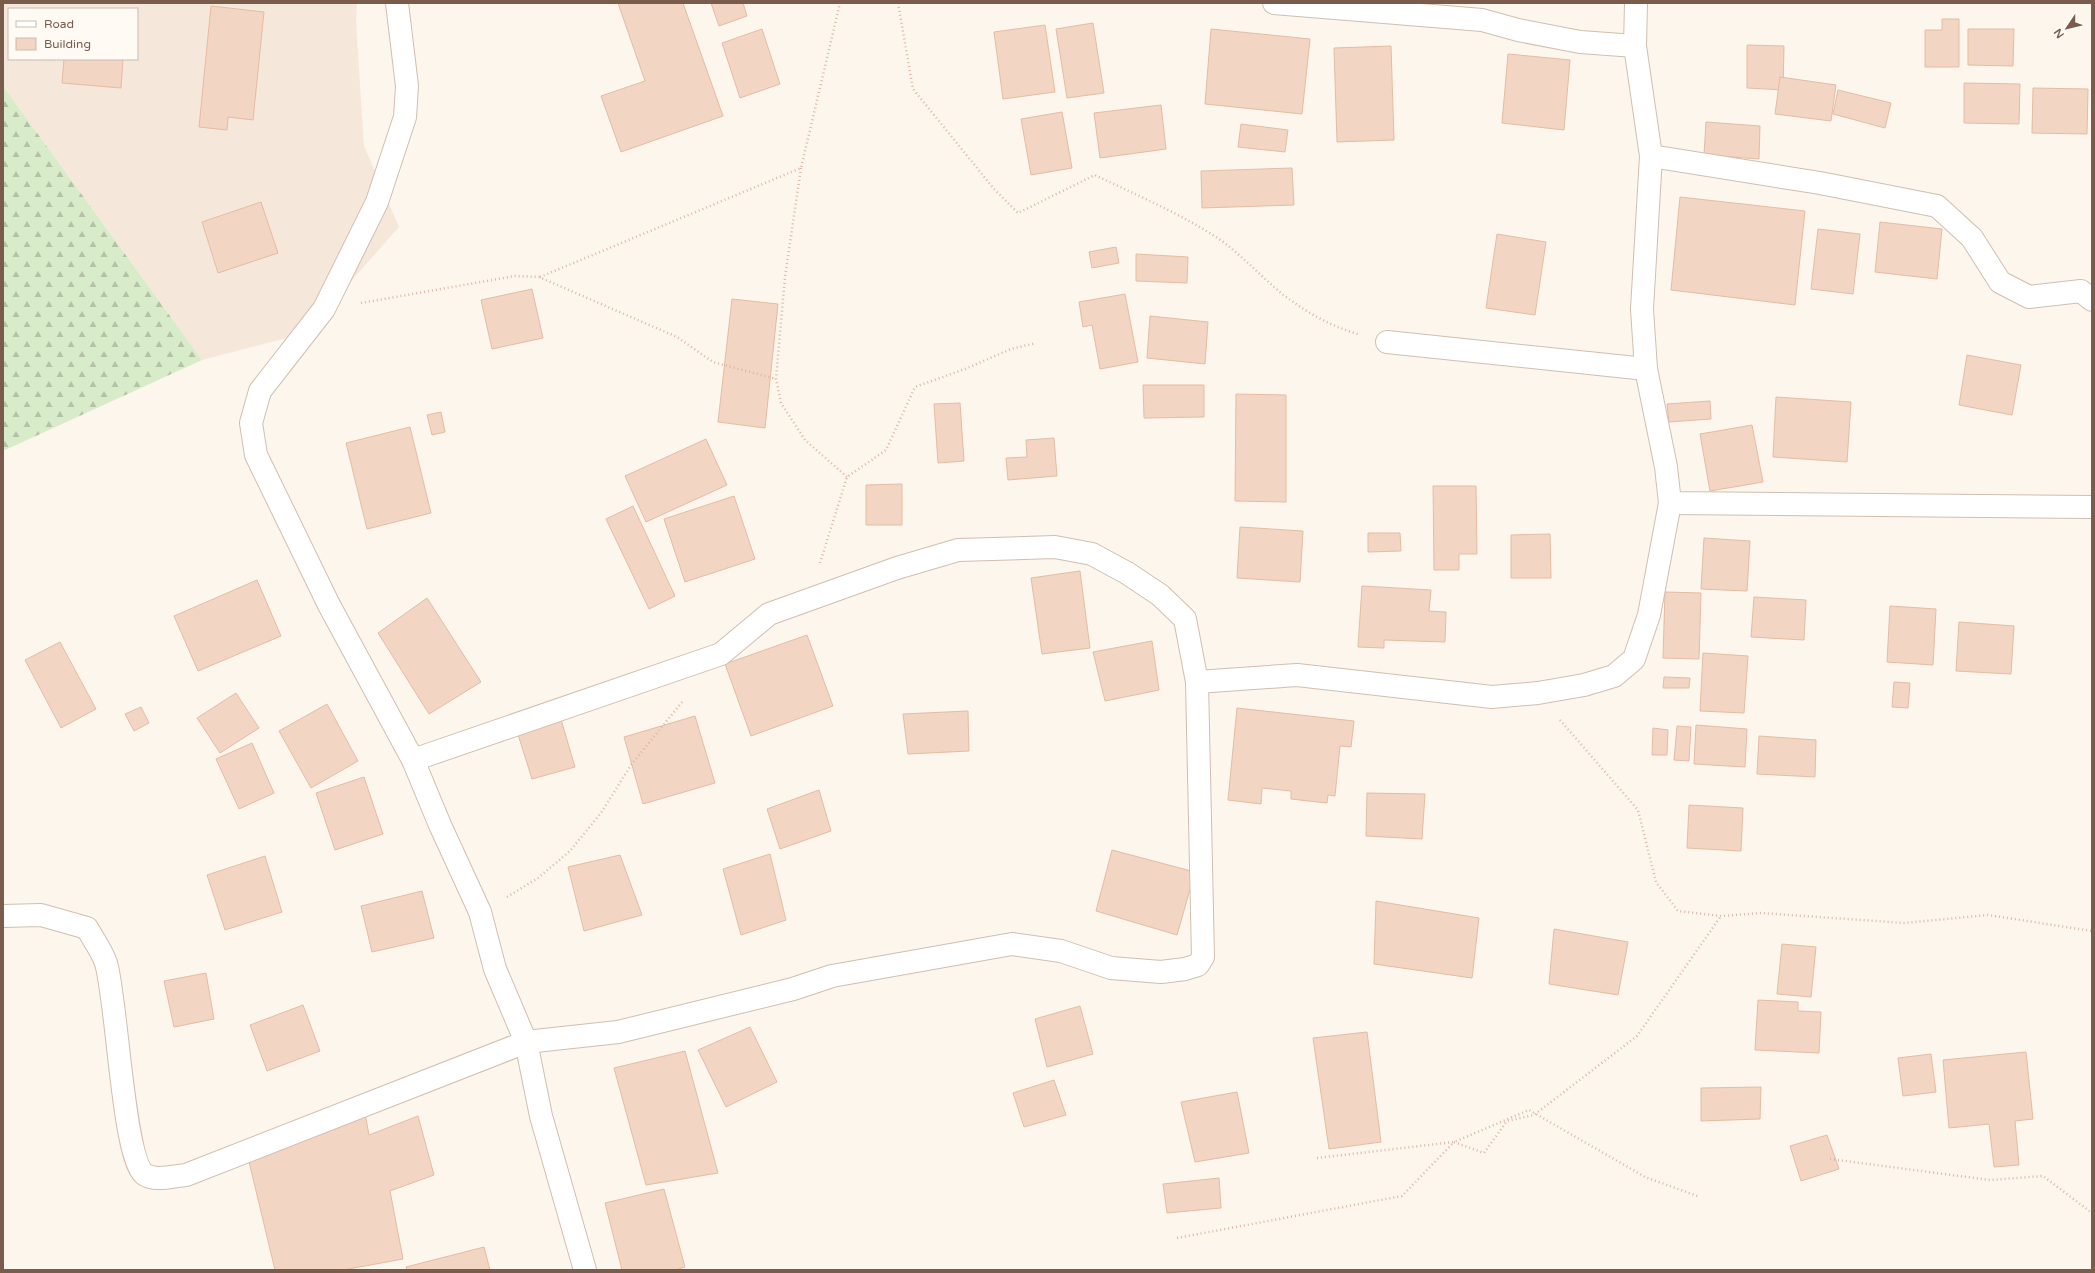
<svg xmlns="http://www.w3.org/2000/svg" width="2095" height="1273" viewBox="0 0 2095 1273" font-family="'Varela Round',sans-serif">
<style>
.residential{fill:#f5e8da;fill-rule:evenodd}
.forest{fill:url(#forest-firs)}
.building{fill:#f3d5c3;stroke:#e6bba3}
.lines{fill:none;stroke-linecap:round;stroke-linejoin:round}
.street-casing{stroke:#d1beb0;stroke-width:24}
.path{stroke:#d9b8a5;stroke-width:2.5;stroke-dasharray:1 3;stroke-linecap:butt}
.street{stroke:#fff;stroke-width:22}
</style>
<defs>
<pattern id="forest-firs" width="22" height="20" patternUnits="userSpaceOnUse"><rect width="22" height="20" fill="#d8ecc9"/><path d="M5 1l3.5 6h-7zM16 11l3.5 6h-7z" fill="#b4c2a5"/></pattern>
</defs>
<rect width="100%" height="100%" fill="#fdf6ec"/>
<path class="residential" d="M3,3H357L356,22L364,146L399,227L338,296L287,338L202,360L3,86ZM9,9H137V59H9Z"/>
<path class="forest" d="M3,86L202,360L3,451Z"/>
<g class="building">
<path d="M618,3H683L723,116L621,152L601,96L645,81Z"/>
<path d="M711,3H743L747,16L719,26Z"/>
<path d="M211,6L264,12L253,120L228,117L227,130L199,127Z"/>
<path d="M1942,19H1959V67H1925V30H1942Z"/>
<path d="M1093,23L1104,93L1067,98L1056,29Z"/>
<path d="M1045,25L1055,92L1003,99L994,32Z"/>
<path d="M762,29L780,84L740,98L722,43Z"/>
<path d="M1211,29L1310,39L1302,114L1205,104Z"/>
<path d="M1968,29H2014L2013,66L1968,65Z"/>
<path d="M1747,45L1784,46L1783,90L1747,88Z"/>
<path d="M1391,46L1394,140L1337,142L1334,48Z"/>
<path d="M1508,54L1570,60L1564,130L1502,123Z"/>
<path d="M64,59H123L121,88L62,83Z"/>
<path d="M1780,77L1836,85L1831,121L1775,114Z"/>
<path d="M1964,83L2020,84L2019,124L1964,123Z"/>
<path d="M2033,88L2088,89L2087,134L2032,133Z"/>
<path d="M1838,90L1891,103L1885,128L1833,114Z"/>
<path d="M1161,105L1166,149L1100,158L1094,113Z"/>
<path d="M1062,112L1072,168L1031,175L1021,119Z"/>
<path d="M1706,122L1760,126L1759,159L1704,155Z"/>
<path d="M1241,124L1288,130L1285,152L1238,147Z"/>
<path d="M1292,168L1294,205L1202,208L1201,171Z"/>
<path d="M1680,197L1805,211L1795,305L1671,290Z"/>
<path d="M261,202L278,253L218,273L202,222Z"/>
<path d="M1880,222L1942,229L1937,279L1875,272Z"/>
<path d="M1818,229L1860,234L1853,294L1811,289Z"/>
<path d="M1497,234L1546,242L1535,315L1486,308Z"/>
<path d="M1116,247L1119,263L1092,268L1089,252Z"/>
<path d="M1136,254L1188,257L1187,283L1136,281Z"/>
<path d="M532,289L543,338L492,349L481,300Z"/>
<path d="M1125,294L1138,362L1100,369L1092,325L1083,327L1079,302Z"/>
<path d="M732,299L778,304L765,428L718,422Z"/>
<path d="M1150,316L1208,322L1205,364L1147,358Z"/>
<path d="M1967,355L2021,365L2012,415L1959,405Z"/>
<path d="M1143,385H1204V417L1144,418Z"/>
<path d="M1236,394L1286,395V502L1235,501Z"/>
<path d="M1776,397L1851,402L1847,462L1773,457Z"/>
<path d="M1710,401L1711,419L1669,422L1667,404Z"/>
<path d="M960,403L964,461L938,463L934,404Z"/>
<path d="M441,412L445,432L432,435L427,415Z"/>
<path d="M1752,425L1763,482L1710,491L1700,434Z"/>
<path d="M410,427L431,513L367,529L346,443Z"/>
<path d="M1054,438L1057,476L1008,480L1006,458L1027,457L1026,440Z"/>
<path d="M706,439L727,485L646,522L625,476Z"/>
<path d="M902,484V525H866V485Z"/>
<path d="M1433,486H1476L1477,554H1459V570H1434Z"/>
<path d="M734,496L755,559L685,582L664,519Z"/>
<path d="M633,506L675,596L649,609L606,519Z"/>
<path d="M1240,527L1303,531L1300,582L1237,578Z"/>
<path d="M1368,533H1400L1401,551L1368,552Z"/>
<path d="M1550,534L1551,578H1511V535Z"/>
<path d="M1704,538L1750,541L1747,591L1701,589Z"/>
<path d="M1080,571L1090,648L1042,654L1031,578Z"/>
<path d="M257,580L281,636L198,671L174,616Z"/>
<path d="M1362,586L1431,590L1429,611L1446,612L1445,642L1384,640V648L1358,647Z"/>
<path d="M1665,592L1701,593L1699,659L1663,658Z"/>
<path d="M1754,597L1806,600L1804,640L1751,637Z"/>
<path d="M427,598L481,682L429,714L378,633Z"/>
<path d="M1890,606L1936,609L1933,665L1887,662Z"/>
<path d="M1959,622L2014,626L2011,674L1956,671Z"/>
<path d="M807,635L833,706L751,736L725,664Z"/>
<path d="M1152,641L1159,690L1105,701L1093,652Z"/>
<path d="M60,642L96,709L61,728L25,660Z"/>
<path d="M1703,653L1748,656L1744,713L1700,711Z"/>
<path d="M1664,677L1690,678L1689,688H1663Z"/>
<path d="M1894,682L1910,683L1908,708L1892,707Z"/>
<path d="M236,693L259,728L220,753L197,718Z"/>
<path d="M327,704L358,761L311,788L279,731Z"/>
<path d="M141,707L149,723L134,731L125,714Z"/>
<path d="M1237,708L1354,721L1351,747L1340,746L1335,796L1328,795L1327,803L1291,799V791L1262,788L1261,804L1228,800Z"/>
<path d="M968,711L969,751L908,754L903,714Z"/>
<path d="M560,716L575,767L532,779L516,728Z"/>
<path d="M695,716L715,783L643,804L624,737Z"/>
<path d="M1696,725L1747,729L1745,767L1694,764Z"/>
<path d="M1677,726L1691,727L1689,761L1674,760Z"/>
<path d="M1653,728L1668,730L1667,755H1652Z"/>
<path d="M1759,736L1816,740L1815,777L1757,774Z"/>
<path d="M252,743L274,793L239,809L216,759Z"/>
<path d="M364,777L383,834L335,850L316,793Z"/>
<path d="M819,790L831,831L780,849L767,809Z"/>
<path d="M1367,793L1425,794L1422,839L1366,836Z"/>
<path d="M1689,805L1743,808L1741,851L1687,848Z"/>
<path d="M1112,850L1195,872L1177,935L1096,911Z"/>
<path d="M770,854L786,920L741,935L723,869Z"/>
<path d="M620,855L642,915L584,931L568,867Z"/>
<path d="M265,856L282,912L225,930L207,875Z"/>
<path d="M422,891L434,938L372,952L361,906Z"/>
<path d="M1376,901L1479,918L1472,978L1374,964Z"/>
<path d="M1554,929L1628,942L1618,995L1549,984Z"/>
<path d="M1782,944L1816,947L1811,997L1777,994Z"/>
<path d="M206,973L214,1019L174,1027L164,981Z"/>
<path d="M1758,1000L1798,1002V1011L1821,1012L1819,1053L1755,1050Z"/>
<path d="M303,1005L320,1051L267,1071L250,1025Z"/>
<path d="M1080,1006L1093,1054L1047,1067L1035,1019Z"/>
<path d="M750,1027L777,1082L726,1107L698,1050Z"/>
<path d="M1367,1032L1381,1142L1329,1149L1313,1038Z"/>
<path d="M685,1051L718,1173L646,1185L614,1068Z"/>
<path d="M2026,1052L2033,1119L2015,1121L2019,1165L1994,1167L1989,1124L1949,1128L1943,1060Z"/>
<path d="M1931,1054L1936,1092L1903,1096L1898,1058Z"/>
<path d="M1054,1080L1066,1115L1024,1127L1013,1093Z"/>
<path d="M1761,1087L1760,1119L1701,1121V1088Z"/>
<path d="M1237,1092L1249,1153L1195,1162L1181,1102Z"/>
<path d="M365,1113L369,1135L418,1116L434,1175L390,1191L403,1259L343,1270H275L245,1145Z"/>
<path d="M1827,1135L1839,1169L1801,1181L1790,1146Z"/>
<path d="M1219,1178L1221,1208L1167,1213L1163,1184Z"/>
<path d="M664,1189L685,1267L675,1270H622L605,1203Z"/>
<path d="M484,1247L490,1270H407L406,1267Z"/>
</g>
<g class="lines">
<g class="street-casing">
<g id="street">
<path d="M397,3L407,86L405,117L377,202L324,309L260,391L251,423L256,455L329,605L413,760L440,825L480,912L495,969L526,1042L541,1116L585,1270"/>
<path d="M1274,3L1482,20L1518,30L1580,42L1635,46"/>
<path d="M1636,3L1635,46L1651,156L1642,309L1646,369L1666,467L1670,503L2092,507"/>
<path d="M1651,156L1820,183L1937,206L1972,238L2000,282L2029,297L2081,291L2092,300"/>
<path d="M1387,342L1646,369"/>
<path d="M1197,682L1297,675L1492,697L1538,693L1584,685L1614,676L1634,659L1649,615L1670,503"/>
<path d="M3,916L41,915L87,928C93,939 102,951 106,963C117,1000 123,1157 144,1174C155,1182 173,1176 186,1175L526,1042L618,1032L793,989L832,976L1012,944L1061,951L1111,968L1161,972L1185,969L1198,965L1203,957L1197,682L1185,619L1160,595L1127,573L1092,554L1055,547L958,550L897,568L769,614L721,654L413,760"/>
</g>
</g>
<g class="path">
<path d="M898,3L913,89L994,189L1018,213L1095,175C1138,196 1182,214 1222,241C1243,257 1261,276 1281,293C1304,311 1330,326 1358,334"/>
<path d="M801,168L785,277L776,379L781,403L805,440L847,477"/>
<path d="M540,277L801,168L840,3"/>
<path d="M361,303L515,276L539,277L677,337L713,362L776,379"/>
<path d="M820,563L847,477L886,450L915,387L965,369L1011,349L1036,343"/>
<path d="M1560,720L1638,810L1656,882L1678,911L1721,916L1761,913L1904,923L1988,915L2092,931"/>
<path d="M507,897L538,878L570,851L601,813L631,765L683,701"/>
<path d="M1317,1158L1454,1142L1529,1110L1645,1177L1700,1197"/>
<path d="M1830,1159L1990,1180L2043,1176L2092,1213"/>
<path d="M1177,1238L1402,1196L1454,1142L1484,1153L1507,1121L1534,1115L1637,1036L1721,916"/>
</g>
<use href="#street" class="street"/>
</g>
<rect width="2095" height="1273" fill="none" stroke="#7a5c4d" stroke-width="8"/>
<rect x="8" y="8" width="130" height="52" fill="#fffaf3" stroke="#cabbb1"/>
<rect x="16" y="21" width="20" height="6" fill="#ffffff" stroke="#cabbb1"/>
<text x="44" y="28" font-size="12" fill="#7a5c4d">Road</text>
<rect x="16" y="38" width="20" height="12" fill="#f3d5c3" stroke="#cabbb1"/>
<text x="44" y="48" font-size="12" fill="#7a5c4d">Building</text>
<g transform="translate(2067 28) rotate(235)" stroke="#fffaf3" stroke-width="3" paint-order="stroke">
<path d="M0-3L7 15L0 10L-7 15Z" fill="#7a5c4d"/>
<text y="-6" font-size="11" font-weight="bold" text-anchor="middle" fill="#7a5c4d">N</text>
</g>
</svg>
